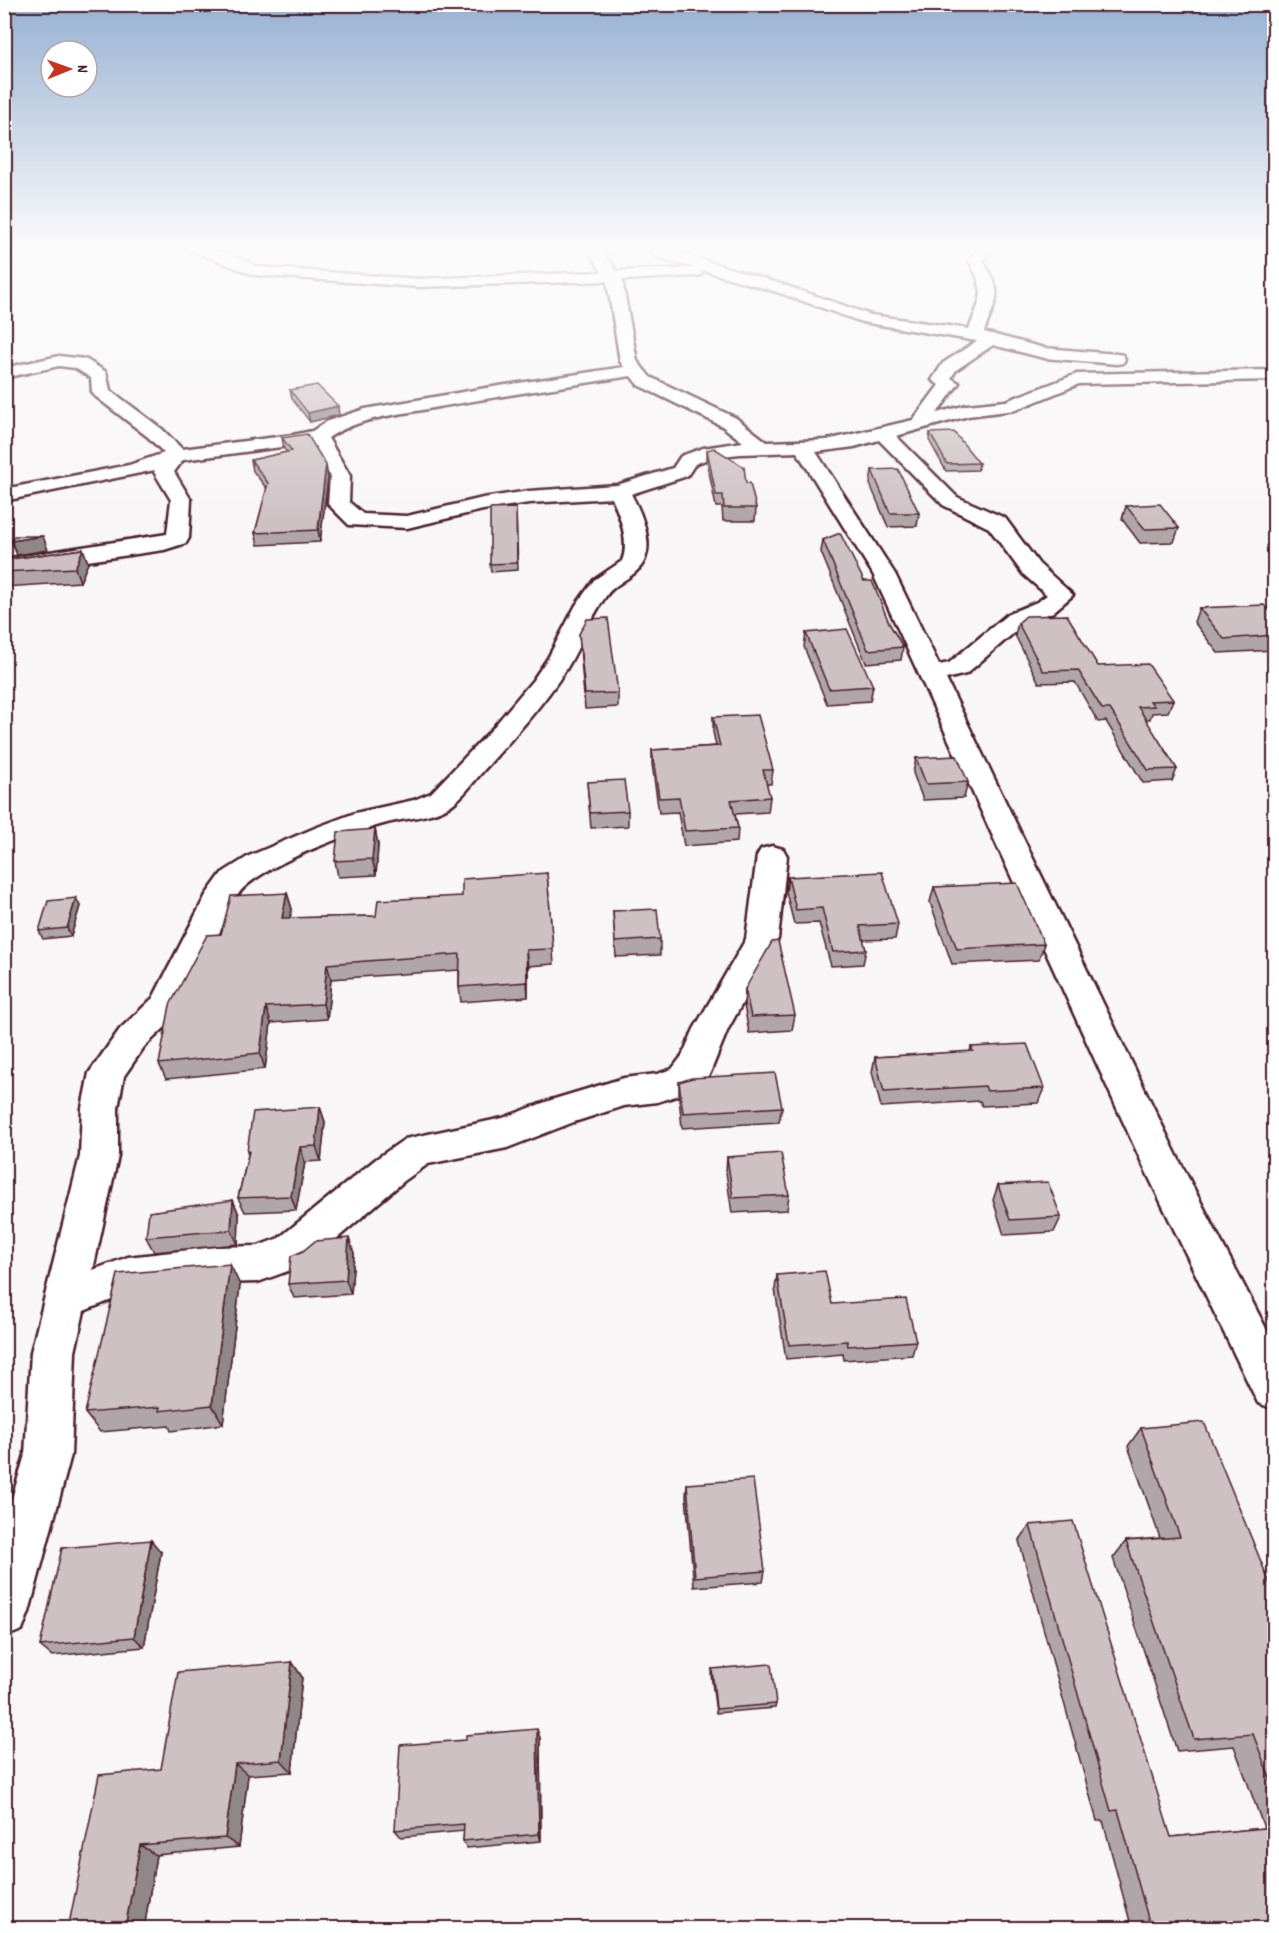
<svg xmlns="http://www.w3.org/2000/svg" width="1279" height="1933" viewBox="0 0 1279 1933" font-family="Dekko,sans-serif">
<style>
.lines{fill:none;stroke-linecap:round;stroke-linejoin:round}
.minor-casing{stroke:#4a1f2b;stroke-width:5}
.minor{fill:#fff;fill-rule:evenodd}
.wall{fill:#b0a6a9;stroke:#4a1f2b;stroke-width:1.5}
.shaded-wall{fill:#908789;stroke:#4a1f2b;stroke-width:1.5}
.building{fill:#cdc1c4;stroke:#4a1f2b;stroke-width:1.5}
</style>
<rect width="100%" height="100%" fill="#f8f6f7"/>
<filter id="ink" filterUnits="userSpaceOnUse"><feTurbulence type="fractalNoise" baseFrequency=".0167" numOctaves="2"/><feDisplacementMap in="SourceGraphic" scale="12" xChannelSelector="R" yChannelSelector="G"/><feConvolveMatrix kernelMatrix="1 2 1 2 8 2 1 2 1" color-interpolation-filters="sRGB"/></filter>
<g filter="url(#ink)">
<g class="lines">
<g class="minor-casing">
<path id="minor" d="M183,247C210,247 233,254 257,267L418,279L602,272L586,247H600L616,271L694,268L658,257L643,247H661L787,286L871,315L969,329C982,295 987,294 969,261L979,247H993L983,261C1004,296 997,296 984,332L1044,348L1117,354L1123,355L1125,359L1123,363L1117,364L1044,358L993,345L956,370L951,378L959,383L937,413L967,405L1006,401L1077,374L1274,370V380L1079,384L1015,410L968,416L896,436L957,497L1005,518L1039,564L1073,595L1053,612L1024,624L966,674L946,679L1177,1156L1274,1344V1409L1258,1403L1142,1163L873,574L797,452L740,454L713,457L695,464L687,476L631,494C640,510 653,540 645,559C638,577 616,581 606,596C590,618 581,645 567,668C543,705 513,738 483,771C473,782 462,799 448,807C430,817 407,818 387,823C352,832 261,865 239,893L178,1015L144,1047L124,1076L118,1108V1156L93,1270L128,1257L216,1247L258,1246L279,1238L376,1159L405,1139L503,1118L551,1100L624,1078L657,1074L672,1069L682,1056L694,1029L746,939L757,856L761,849L772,846L783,849L787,856L778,939L728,1029L710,1073L698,1089L657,1102L624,1106L574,1122L507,1148L428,1164L404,1181L307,1264L258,1282L216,1283L129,1293L84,1311L75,1352L71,1455L29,1612L22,1630L4,1637V1525L25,1455L31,1352L80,1156L82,1108L89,1073L120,1029L153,998L206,895L222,873L249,856L315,828L355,813L414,800L431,793L491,730L533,680L548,658L576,605L594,580L622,561C630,542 620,516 612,498L529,503L483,510L407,528L349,525L328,504L330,476L312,443L183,460L174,472L191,500L189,538L186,543L164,550L4,573V559L167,534L171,500L154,472L155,470L4,501V489L129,465L164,453L148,437L95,396L92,392L91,378L75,368L59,366L4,378V368L59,356L85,359L106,372L110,390L162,429L182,449L293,435L312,431L328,421L365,409L480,389L624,367L620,361L607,281L418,287L254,275ZM702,270L777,292L862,322L977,341L943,363L932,380L939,385L913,420L827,440L767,442L736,418L650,377L637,361L622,280L696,276L701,275ZM631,376L638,385L722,426L743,442L703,448L681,456L673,468L617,485L529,491L483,498L407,516L363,514L349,502L350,476L328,438C359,417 397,415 433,408C499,396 565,386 631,376ZM879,440L943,505L989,528L1023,574L1047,595L1037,602L1008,614L949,663L939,665L895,574L816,452L854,447Z"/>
</g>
<use href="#minor" class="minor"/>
</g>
<g class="wall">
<path d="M290,390L339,415L310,422L292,399Z"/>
<path d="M930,433L979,463L978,470L946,471L929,440Z"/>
<path d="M282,438L328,477L320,542L258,545L255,533L267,489L253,471L251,460L287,452L284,449Z"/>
<path d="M707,450L746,483L756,508L755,521H723L722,507H716L707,462Z"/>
<path d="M872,470L919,513L917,526L888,527L870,484Z"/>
<path d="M1126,506L1179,528L1174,542L1140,543L1122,519Z"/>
<path d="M516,508L518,570L491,572L490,564Z"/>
<path d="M823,540L864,581L903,647L901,660L866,663L821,552Z"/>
<path d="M83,549L88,563L80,582L4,587V560Z"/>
<path d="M1199,608L1275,616V650L1218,653L1194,622Z"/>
<path d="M1018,623L1098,666L1173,700L1168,712L1152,713L1150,719H1145L1177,769L1172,781L1143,783L1106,721L1098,722L1075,682L1039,683L1015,635Z"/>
<path d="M806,633L873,686L870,701L827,704L804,647Z"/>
<path d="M579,634L618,693V707L585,709Z"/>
<path d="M713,717L773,770L771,784H766L770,797L768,812L735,814L738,828L737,842L684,846L678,812L659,813L652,764V750L716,746L713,732Z"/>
<path d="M916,758L968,782L964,798L923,800L913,773Z"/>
<path d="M587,782L628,811V826L591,828Z"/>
<path d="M375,829L378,845L376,875L338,877L335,861Z"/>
<path d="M547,873L554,964L528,966V997L461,1002L459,987V970L331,979L327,1019L271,1023L265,1069L166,1079L159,1064L221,934L287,893L292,909L290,918L376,916L462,896Z"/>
<path d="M788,877L898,924L895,939L863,940L866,950L863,964L831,966L819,923L794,924L786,892Z"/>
<path d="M934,887L1044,944L1039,960L952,964L930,902Z"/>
<path d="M76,898L80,906L71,936L43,939L39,931Z"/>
<path d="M613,911L660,939V955L616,957Z"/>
<path d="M745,989L795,1015L792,1030L749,1033L744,1005Z"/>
<path d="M971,1047L1044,1088L1038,1103L982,1106L980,1101L881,1107L872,1072L875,1057L970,1052Z"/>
<path d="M679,1082L782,1107L779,1122L682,1128L679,1097Z"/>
<path d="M320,1107L325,1122L321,1161L305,1162L296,1210L245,1212L238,1198L248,1155L247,1151Z"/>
<path d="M727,1157L789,1195L787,1210L732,1213L726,1172Z"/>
<path d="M998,1185L1061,1217L1054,1232L1004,1235L993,1200Z"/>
<path d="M233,1200L239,1215L238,1244L154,1252L146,1237Z"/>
<path d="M354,1253L351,1294L294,1298L288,1284Z"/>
<path d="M777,1275L832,1304L916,1341L912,1355L844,1360L843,1354L786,1359L775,1289Z"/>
<path d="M240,1285L223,1424L171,1431L169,1426L100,1432L85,1413Z"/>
<path d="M1141,1428L1275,1596V1929H1132L1103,1821H1097L1019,1541L1030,1525L1171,1837L1264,1828L1234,1746L1177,1751L1113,1558L1126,1541L1160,1538L1128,1446Z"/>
<path d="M687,1484L765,1571L763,1582L694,1587L686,1496Z"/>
<path d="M161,1552L144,1647L52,1656L40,1646Z"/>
<path d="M292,1662L302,1677L292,1772L248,1775L239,1847L156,1855L144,1929H68L161,1769Z"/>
<path d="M712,1669L776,1704L775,1708L716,1713L711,1674Z"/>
<path d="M540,1738L541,1841L467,1848L463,1841L464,1831L401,1837L395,1830Z"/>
</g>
<g class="shaded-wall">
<path d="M338,406L339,415L310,422L308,413Z"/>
<path d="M326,465L328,477L320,542L318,530Z"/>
<path d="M43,536L48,550L17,555L11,541Z"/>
<path d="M83,549L88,563L80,582L75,568Z"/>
<path d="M375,829L378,845L376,875L372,859Z"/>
<path d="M287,893L292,909L286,934L282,918Z"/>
<path d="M76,898L80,906L71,936L67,928Z"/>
<path d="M526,950L528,966V997L527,982Z"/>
<path d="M327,964L331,979L327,1019L323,1004Z"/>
<path d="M266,1007L271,1023L265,1069L260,1053Z"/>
<path d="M320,1107L325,1122L321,1161L316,1146Z"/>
<path d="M300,1147L305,1162L296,1210L291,1196Z"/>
<path d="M233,1200L239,1215L238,1244L231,1230Z"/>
<path d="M349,1238L354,1253L351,1294L346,1280Z"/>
<path d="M230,1264L240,1285L223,1424L212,1405Z"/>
<path d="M151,1540L161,1552L144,1647L134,1637Z"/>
<path d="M292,1662L302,1677L292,1772L281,1760Z"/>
<path d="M537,1729L540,1738L541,1841L539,1834Z"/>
<path d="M235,1764L248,1775L239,1847L225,1838Z"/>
<path d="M140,1845L156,1855L144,1929H125Z"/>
</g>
<g class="building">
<path d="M317,385L338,406L308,413L290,390Z"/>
<path d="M954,432L979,463L947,464L930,433Z"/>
<path d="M307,434L326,465L318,530L255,533L268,483L251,460L292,451L282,438Z"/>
<path d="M714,448L744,467L746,483H750L756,508H724L723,495H716L707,450Z"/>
<path d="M898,469L919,513H890L872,470Z"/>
<path d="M1160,504L1179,528L1145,529L1126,506Z"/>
<path d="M516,508L517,563L490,564V509Z"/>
<path d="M840,533L864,581H872L890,625L903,647L868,650L823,540Z"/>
<path d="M14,536H43L11,541Z"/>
<path d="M83,549L75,568L4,572V560Z"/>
<path d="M1264,605L1275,616V635L1224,639L1199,608Z"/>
<path d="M1067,615L1098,666L1148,664L1173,700L1150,701L1154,706L1138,707L1177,769L1148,770L1110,709H1102L1078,670L1043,671L1018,623L1026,616Z"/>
<path d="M608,618L618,693L585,694L579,634L587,619Z"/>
<path d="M847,629L873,686L829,689L806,633Z"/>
<path d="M758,715L773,770H763L770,797L731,800L738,828L685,831L679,797L659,798L652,750L720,746L713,717Z"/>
<path d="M957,756L968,782L926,784L916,758Z"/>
<path d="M624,780L628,811L590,813L587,782Z"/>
<path d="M375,829L372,859L335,861L338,832Z"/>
<path d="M882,872L898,924L860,926L866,950L833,952L822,908L796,910L788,877Z"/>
<path d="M547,873L553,949L526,950L527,982L459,987L460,954L327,964L323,1004L266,1007L260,1053L159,1064L170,1005L207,935L221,934L231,896L287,893L282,918L376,916L378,900L462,896V879Z"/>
<path d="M1017,883L1044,944L957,949L934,887Z"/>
<path d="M76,898L67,928L39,931L48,901Z"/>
<path d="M657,909L660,939L615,942L613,911Z"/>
<path d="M778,941L795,1015L751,1017L745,989L772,942Z"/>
<path d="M1027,1044L1044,1088L987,1091L985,1086L884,1092L875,1057L973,1051L971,1047Z"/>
<path d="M775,1073L782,1107L683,1113L679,1082L692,1078Z"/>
<path d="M320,1107L316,1146L300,1147L291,1196L238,1198L249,1151H247L253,1112Z"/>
<path d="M781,1153L789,1195L733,1198L727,1157Z"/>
<path d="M1048,1182L1061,1217L1010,1220L998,1185Z"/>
<path d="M233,1200L231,1230L146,1237L149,1212Z"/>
<path d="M349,1238L346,1280L288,1284L291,1256L303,1251L315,1241Z"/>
<path d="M230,1264L212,1405L159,1411L160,1407L85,1413L118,1274Z"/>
<path d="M825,1271L832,1304L906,1299L916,1341L848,1346L847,1341L789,1345L777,1275Z"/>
<path d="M1204,1422L1275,1596V1791L1253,1734L1194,1739L1126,1541L1180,1537L1141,1428Z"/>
<path d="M753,1479L765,1571L695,1577L687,1484Z"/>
<path d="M1073,1521L1171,1837L1275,1827V1929H1151L1118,1810L1111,1811L1030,1525Z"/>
<path d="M151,1540L134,1637L40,1646L62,1548Z"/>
<path d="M292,1662L281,1760L235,1764L225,1838L140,1845L125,1929H68L99,1775L161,1769L178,1672Z"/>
<path d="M771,1664L776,1704L716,1709L712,1669Z"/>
<path d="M537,1729L539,1834L463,1841L464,1824L395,1830L400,1745L466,1740V1735Z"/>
</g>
</g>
<linearGradient id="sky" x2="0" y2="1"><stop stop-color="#97b1d2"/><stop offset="0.48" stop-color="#fcfbfb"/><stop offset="1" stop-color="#fcfbfb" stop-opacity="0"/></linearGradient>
<rect width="1279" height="518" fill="url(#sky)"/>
<rect width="1279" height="1933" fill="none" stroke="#fff" stroke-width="24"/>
<rect x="12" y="12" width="1255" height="1909" fill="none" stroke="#4a1f2b" stroke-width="2" filter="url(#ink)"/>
<g transform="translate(69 69) rotate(89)"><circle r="28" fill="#ffffff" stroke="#b7a5aa" stroke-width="1.5"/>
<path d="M0-4.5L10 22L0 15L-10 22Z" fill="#c8321e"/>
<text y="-9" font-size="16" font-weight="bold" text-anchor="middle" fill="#4a1f2b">N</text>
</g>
</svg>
